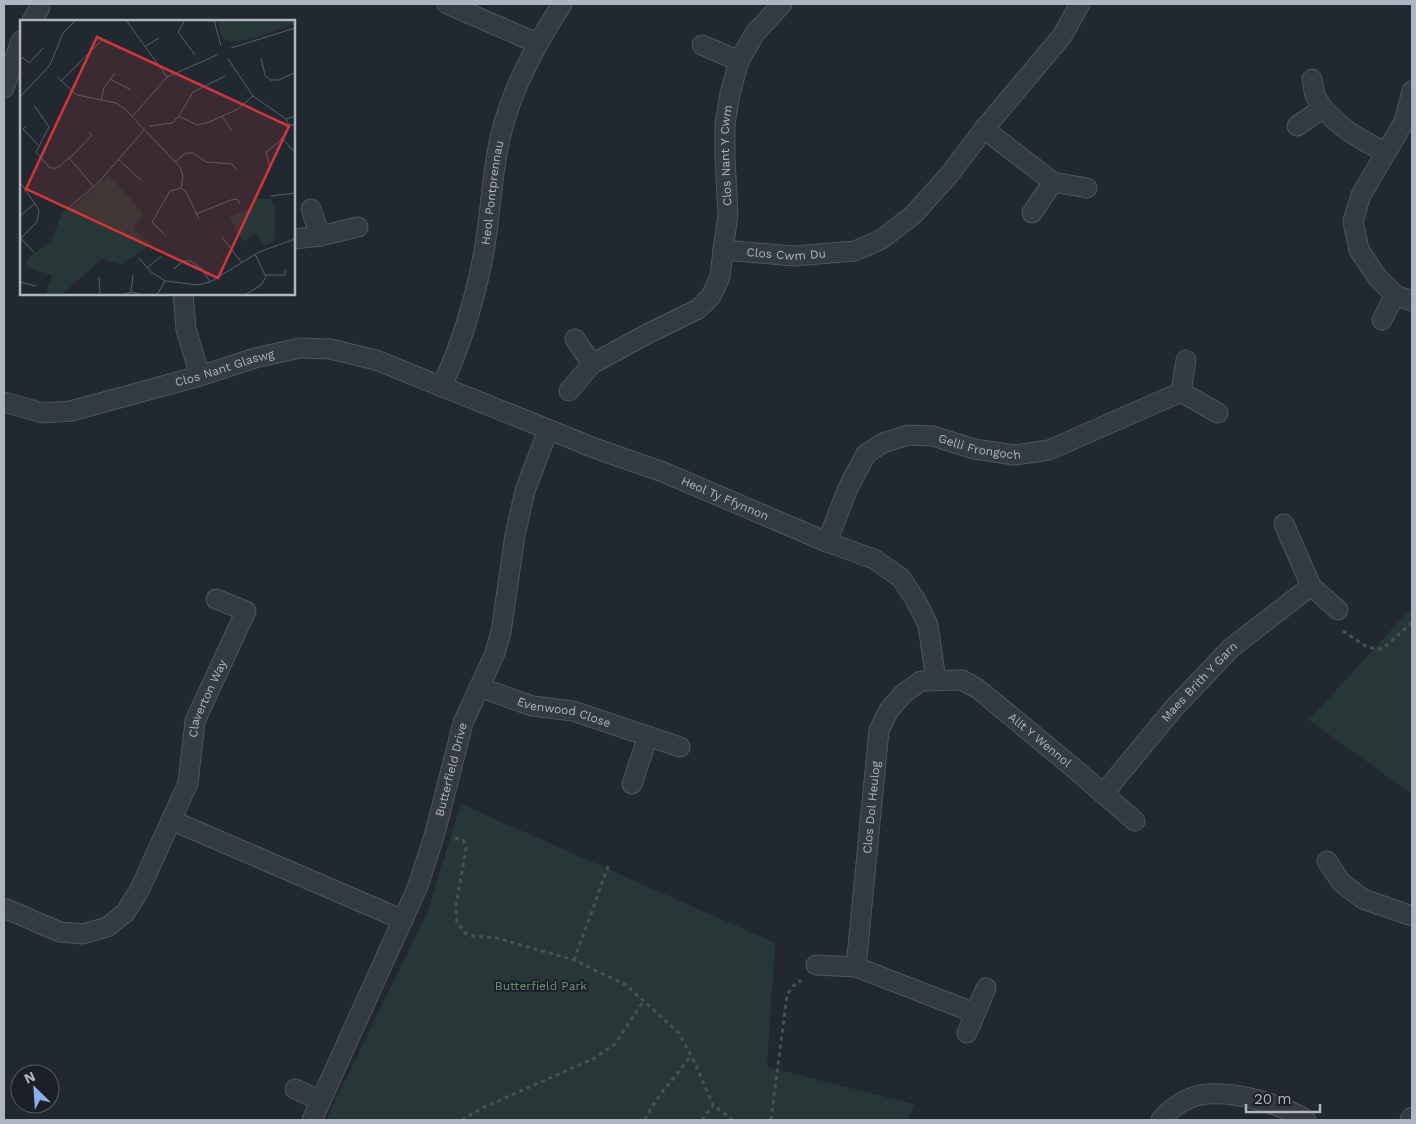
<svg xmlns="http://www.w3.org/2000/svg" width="1416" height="1124" viewBox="0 0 1416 1124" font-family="'Work Sans',sans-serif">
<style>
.green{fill:#273737}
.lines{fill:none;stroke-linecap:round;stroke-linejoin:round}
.street-casing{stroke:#4f555e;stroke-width:21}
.path{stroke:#455355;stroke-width:3;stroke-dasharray:4 4;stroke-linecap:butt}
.street{stroke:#343a43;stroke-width:19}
.labels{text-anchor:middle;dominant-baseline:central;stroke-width:4;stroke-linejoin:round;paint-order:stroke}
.street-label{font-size:12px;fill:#afb5c0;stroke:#1a1f28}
.park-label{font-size:12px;fill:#71937a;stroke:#1a1f28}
.inset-road{fill:none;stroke:#5a606b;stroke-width:1}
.view{fill:#d23637;fill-opacity:0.15;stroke:#d23637;stroke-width:2.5}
.inset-edge{fill:none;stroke:#afb5c0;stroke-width:2.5}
</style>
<rect width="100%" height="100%" fill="#222832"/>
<g class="green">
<path d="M1412,610V794L1309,720L1406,614Z"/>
<path d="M461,804L775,943L767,1067L914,1104L907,1120H326L427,913Z"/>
</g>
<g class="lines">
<g class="street-casing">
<g id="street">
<path d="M447,4L537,43"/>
<path d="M32,21L40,7"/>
<path d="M702,45L739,61"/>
<path d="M4,88L21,41"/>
<path d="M1412,91L1404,122L1361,195L1353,221L1359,250L1378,278L1395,295L1412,301"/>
<path d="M1323,108C1341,129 1362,141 1386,152"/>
<path d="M1297,126L1323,108L1315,96L1312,79"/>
<path d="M984,129L1053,182L1087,188"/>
<path d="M311,209L320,236"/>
<path d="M1032,213L1053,182"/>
<path d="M294,239L320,236L358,227"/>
<path id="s1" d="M723,250L728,215L725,157V124L730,94L739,61L755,33L782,4"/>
<path d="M183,294L186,329L200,376"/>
<path d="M1382,320L1395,295"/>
<path d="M575,339L592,364"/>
<path id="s2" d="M441,387C460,350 475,298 483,257C491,216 491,175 501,134C513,86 536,45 562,4"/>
<path id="s3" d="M569,391L592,364L649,333L698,309L711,296L720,277L723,250L794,256L855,251L882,239L913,215L949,175L984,129L1062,36L1080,4"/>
<path d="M1181,392L1186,360"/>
<path id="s4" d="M4,402L43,413L71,411L200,376L255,358L300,348L330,349L376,360L597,449L663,472L827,542L874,559L901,578L915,599L928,625L936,680"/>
<path d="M1284,524L1311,586"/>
<path id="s5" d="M827,542L848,488L866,454L883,443L908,435L933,436L974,449L1015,455L1049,450L1181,392L1218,413"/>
<path id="s6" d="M479,687L532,706L573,711L680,747"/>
<path d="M632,784L648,736"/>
<path id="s7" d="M1103,794L1174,708L1231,648L1311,586L1338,610"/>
<path d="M171,820L403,920"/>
<path d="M1327,861L1341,882L1363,899L1412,916"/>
<path id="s8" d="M4,908L60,932L83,934L107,927L125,913L140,889L188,783L195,721L246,611L216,599"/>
<path d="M816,965L856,967"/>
<path id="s9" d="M975,1013L856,967L879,730L889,710L904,693L921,681L962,680L978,689L1069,764L1135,821"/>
<path d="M967,1033L986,988"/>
<path d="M295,1089L321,1101"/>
<path id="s10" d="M312,1120L418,886L435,833L463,723L495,653L501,632L515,535L525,491L548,430"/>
<path d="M1161,1120C1171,1107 1190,1095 1207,1094C1237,1092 1280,1103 1306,1120"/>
<path d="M1410,1120L1412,1117"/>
</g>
</g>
<g class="path">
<path d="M1343,631L1367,647L1382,649L1412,623"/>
<path d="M455,838L463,840L466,848L456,906L457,922L466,934L473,936L496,938L574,960L626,985L679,1033L694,1061L713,1105L733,1120"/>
<path d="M574,960L609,864"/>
<path d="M462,1120L482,1108L593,1059L615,1044L644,1000"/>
<path d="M645,1120C656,1095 676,1078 691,1055"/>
<path d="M702,1120L713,1105"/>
<path d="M771,1120L787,995L793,986L801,980"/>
</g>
<use href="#street" class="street"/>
</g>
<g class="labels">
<g class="street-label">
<text stroke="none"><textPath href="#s1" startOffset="95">Clos Nant Y Cwm</textPath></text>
<text stroke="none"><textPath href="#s2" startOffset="202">Heol Pontprennau</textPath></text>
<text stroke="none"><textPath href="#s3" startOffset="285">Clos Cwm Du</textPath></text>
<text stroke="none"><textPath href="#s4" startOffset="228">Clos Nant Glaswg</textPath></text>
<text stroke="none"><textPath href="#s5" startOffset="216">Gelli Frongoch</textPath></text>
<text stroke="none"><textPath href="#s4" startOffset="759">Heol Ty Ffynnon</textPath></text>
<text stroke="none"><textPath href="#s7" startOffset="148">Maes Brith Y Garn</textPath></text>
<text stroke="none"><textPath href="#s8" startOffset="364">Claverton Way</textPath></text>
<text stroke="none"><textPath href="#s6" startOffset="89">Evenwood Close</textPath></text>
<text stroke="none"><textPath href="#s9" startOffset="571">Allt Y Wennol</textPath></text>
<text stroke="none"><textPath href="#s10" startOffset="378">Butterfield Drive</textPath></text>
<text stroke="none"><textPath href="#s9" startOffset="288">Clos Dol Heulog</textPath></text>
</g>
<g class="park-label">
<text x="541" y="986">Butterfield Park</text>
</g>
</g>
<g transform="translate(20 20)">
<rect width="275" height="275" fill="#222832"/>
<path d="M197,0H275V4L226,20L211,22L202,18ZM89,155L123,193L114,209L131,224L101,245L82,239L41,275H26L32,255L6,247L8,238L31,221L43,191L49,190ZM234,179H251L256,192L254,222L244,226L236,213L223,222L209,197L233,188Z" fill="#273737"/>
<path class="inset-road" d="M106,0L147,57M165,0L158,12L175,35M168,0L194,1M194,0L201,26M126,26L139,18M211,28L275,8M2,37L9,43L23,28M241,38L245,55L250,60H259L274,53M208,39L233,76L266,99M37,57L57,75L96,83L105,89L160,147L163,156L161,168M90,59L111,70M41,61L82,20M0,77L30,45L43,13L56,0M81,80L84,68L95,53M14,85L29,107L16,132L30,148H37L53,135L72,115L69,112M159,96L173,72L205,56M202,96L212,111M275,96L266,99L269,105H275M112,97L147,57L197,35M130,106L152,103L159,96L177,105L187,103L218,89L233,76M5,107L3,109L18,125M262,118L275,133M49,138L74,167M99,140L122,161M155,142L166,133H173L186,142L212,144L216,149M250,148L246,132L259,122L270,106M0,162L19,190L17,202L1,218L13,232M161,168L166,172L179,199M251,176L275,173M47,189L78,163L124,110M176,194L211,180L217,179L220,184M0,196L15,183M145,215L132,202L150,171L161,168M202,217L221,242M118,237L131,252L145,261L178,265L190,262L239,232L275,219M127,248L141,236M153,249L164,241H171L182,249L190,262M246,255H265V249M79,257L80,275M0,262L16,266M111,272L113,255M101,275L111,272L123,275M137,275L145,261M225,275L241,265L246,257L235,234"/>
<path class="view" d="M77,17L269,106L198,258L6,169Z"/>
<rect width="275" height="275" class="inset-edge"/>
</g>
<rect width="1416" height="1124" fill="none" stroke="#afb5c0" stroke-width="10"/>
<g transform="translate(35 1089) rotate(335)"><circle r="24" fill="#1a1f28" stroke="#565b65"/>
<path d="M0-4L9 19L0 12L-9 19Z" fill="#8cade8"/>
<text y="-8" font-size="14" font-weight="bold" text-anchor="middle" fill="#afb5c0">N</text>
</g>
<path d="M1246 1104v8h74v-8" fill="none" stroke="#afb5c0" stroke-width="2.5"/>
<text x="1254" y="1104" font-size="15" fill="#afb5c0" stroke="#1a1f28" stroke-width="4" paint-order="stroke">20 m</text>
</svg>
